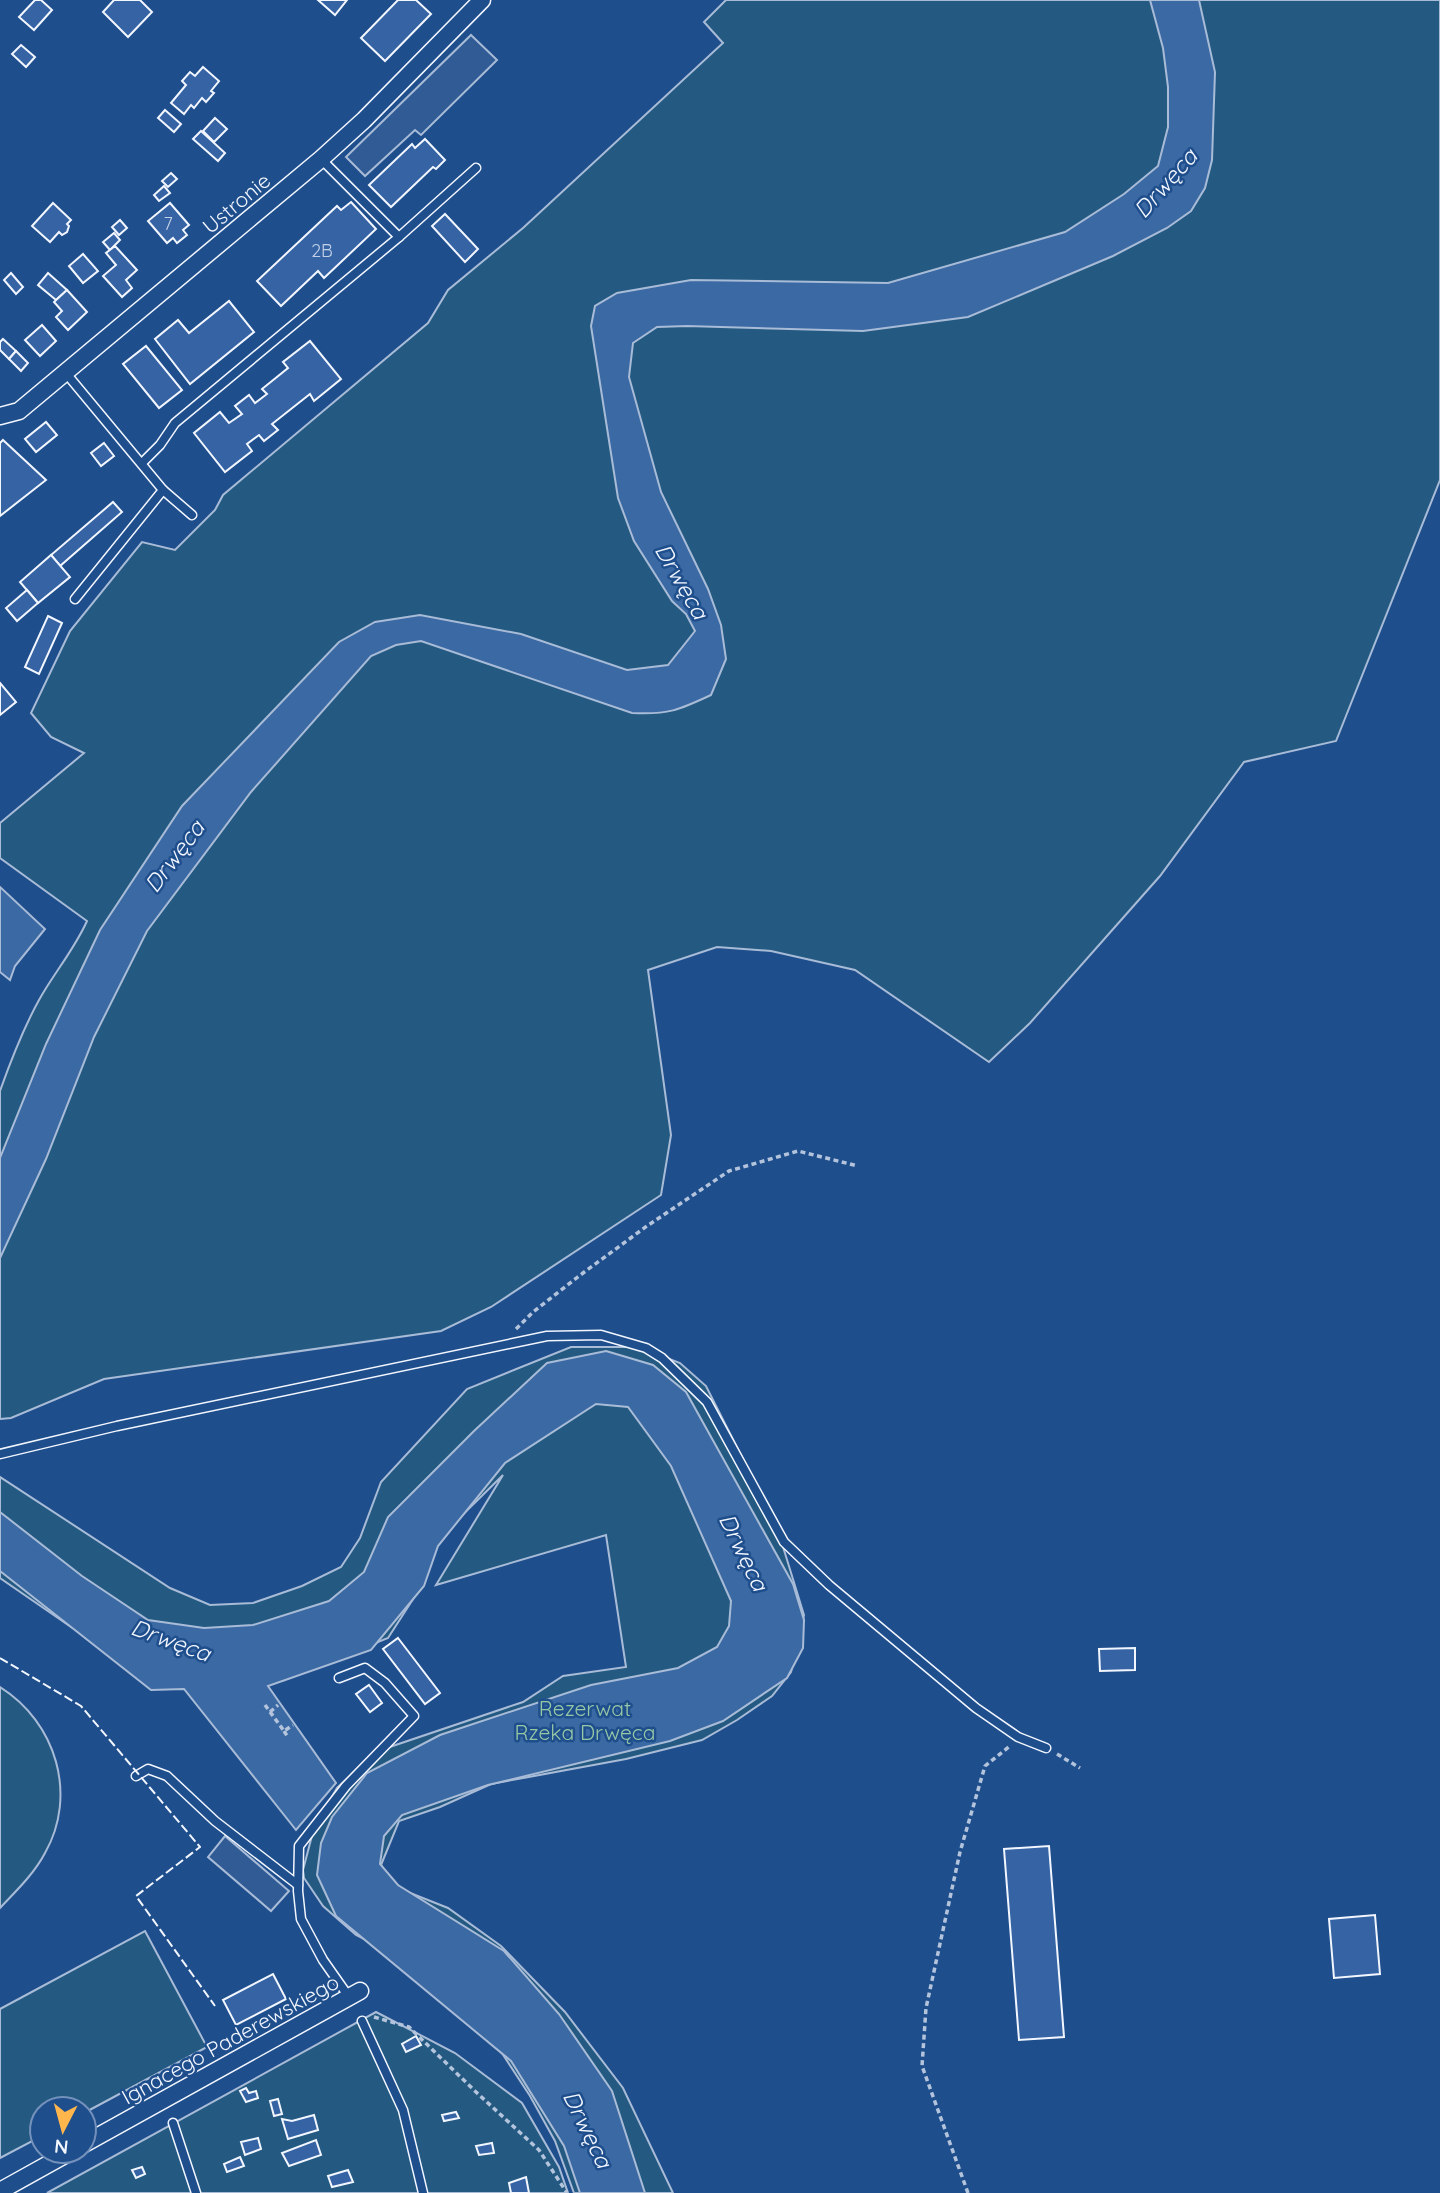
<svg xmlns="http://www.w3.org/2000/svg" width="1440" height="2193" viewBox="0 0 1440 2193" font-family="Quicksand,sans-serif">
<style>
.green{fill:#245a82;stroke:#a8bbd7;stroke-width:2}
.parking{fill:#305b95;stroke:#a8bbd7;stroke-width:2}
.water{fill:#3b69a3;stroke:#a8bbd7;stroke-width:2}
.building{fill:#3563a3;stroke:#f2f6ff;stroke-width:2}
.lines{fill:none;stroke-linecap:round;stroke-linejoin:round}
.service-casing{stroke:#f2f6ff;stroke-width:11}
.minor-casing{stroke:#f2f6ff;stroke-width:19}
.path{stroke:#b3c4dc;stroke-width:3.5;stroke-dasharray:5 3.5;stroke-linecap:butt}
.service{stroke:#1f4e8c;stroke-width:8}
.minor{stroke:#1f4e8c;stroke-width:16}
.fence{stroke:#f2f6ff;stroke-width:2;stroke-dasharray:9 3.5;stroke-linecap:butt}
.labels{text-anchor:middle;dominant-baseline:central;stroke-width:5;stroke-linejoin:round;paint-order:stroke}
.number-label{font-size:18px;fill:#c3d1e8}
.street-label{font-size:21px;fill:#f2f6ff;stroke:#1f4e8c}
.park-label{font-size:21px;fill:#97c8a6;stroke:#1f4e8c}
.water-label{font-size:23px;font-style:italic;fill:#f2f6ff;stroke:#1f4e8c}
</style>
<rect width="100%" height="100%" fill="#1f4e8c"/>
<g class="green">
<path d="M726,0H1440V480L1336,741L1244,762L1160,876L1030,1023L989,1062L855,970L771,951L717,947L648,970L671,1135L661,1195L491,1307L441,1331L104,1379L11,1418L0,1419V1091C11,1060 23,1029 39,1000C54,973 74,950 87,921L0,858V823L84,753L51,737L31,713L70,631L142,542L175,550L215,510L223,495L428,323L448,290L523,228L723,43L704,22Z"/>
<path d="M571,1347H639L680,1363L706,1386L776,1524L804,1615L791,1672L772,1696L737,1720L702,1740L626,1759L491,1784L440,1807L399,1821L381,1865L395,1887L448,1908L501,1946L565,2012L623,2088L673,2193H574L555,2141L530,2096L496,2044L406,1960L356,1935L323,1906L304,1878L303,1870L314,1828L337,1788L375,1752L523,1702L563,1676L626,1667L606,1535L436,1585L503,1475L435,1542L415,1596L388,1638L282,1681L162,1671L71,1627L0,1578V1477L170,1588L210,1605L253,1603L302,1586L341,1567L360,1538L381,1482L467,1389Z"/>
<path d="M0,1687C56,1722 78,1795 45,1853C34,1874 16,1891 0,1908Z"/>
<path d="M145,1931L207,2047L84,2113V2109H42V2136L0,2158V2009Z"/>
<path d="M376,2012L455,2053L522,2103L559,2167L568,2193H47Z"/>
</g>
<g class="parking">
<path d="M471,35L497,60L421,135L415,130L365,176L346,157Z"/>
<path d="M225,1836L289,1891L271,1911L208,1857Z"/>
</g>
<g class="water">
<path d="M1150,0H1199L1215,72L1212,160L1205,188L1191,211L1167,228L1113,256L968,317L863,331L687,326L657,327L633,343L629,377L661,492L708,589L721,625L726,659L711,695C679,710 668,715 632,713L421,641L396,645L371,656L251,792L147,931L94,1037L46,1159L0,1258V1158L46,1044L100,930L182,806L339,642L375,622L420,615L521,634L627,670L668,665L695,631L686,614L672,601L634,541L618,498L591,326L595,306L617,293L691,280L888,283L1065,232L1124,194L1158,166L1168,127V87L1163,48Z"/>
<path d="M0,887L45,929L15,966L10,980L0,972Z"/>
<path d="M606,1351L653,1365L686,1392L793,1584L804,1620L803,1648L787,1678L723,1721L670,1741L488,1785L402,1815L384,1836L380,1864L398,1885L504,1951L559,2014L612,2091L645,2193H580L564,2146L511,2061L336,1916L317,1875L321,1843L332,1817L367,1773L440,1735L591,1685L678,1668L717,1647L729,1626L731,1601L671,1466L628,1407L596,1404L505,1463L438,1546L424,1586L371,1650L268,1686L336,1783L296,1830L184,1689L151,1690L0,1571V1512L82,1576L148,1620L204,1628L253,1625L329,1601L364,1572L388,1517L474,1431L547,1363Z"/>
</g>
<g class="building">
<path d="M35,0H41L52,10L34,30L19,17Z"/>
<path d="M114,0H140L152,12L128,37L103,12Z"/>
<path d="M318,0H347L335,15Z"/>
<path d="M398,0H416L431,14L385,61L361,38Z"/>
<path d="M21,45L35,57L26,67L12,54Z"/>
<path d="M203,67L219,81L211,91L214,93L206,102L202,98L194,108L191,105L184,114L171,103L186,85L182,81L190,72L195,76Z"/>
<path d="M165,110L181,124L174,132L158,118Z"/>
<path d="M215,118L227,129L214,142L203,131Z"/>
<path d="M201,131L225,153L218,161L193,139Z"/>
<path d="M425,139L445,160L436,169L433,167L391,207L369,185L412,144L415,148Z"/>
<path d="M171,173L177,179L168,187L162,181Z"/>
<path d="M164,186L170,193L159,201L154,195Z"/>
<path d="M351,202L376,229L324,278L318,271L281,306L257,281L337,206L341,210Z"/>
<path d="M53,203L71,220L67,224L69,226L67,232L62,235L59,232L50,242L32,226Z"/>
<path d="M170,203L189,225L183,230L187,235L177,243L173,238L167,243L148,221Z"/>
<path d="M445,214L478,249L465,262L432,226Z"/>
<path d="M120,220L127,228L119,235L112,227Z"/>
<path d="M114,233L120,240L110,250L103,242Z"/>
<path d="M115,246L137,270L126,280L132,288L122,297L103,276L116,265L106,253Z"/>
<path d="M83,254L98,271L83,283L69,266Z"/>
<path d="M11,273L23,287L16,294L4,280Z"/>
<path d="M48,273L67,290L56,300L38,285Z"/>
<path d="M67,290L87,312L68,330L56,317L62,311L54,302Z"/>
<path d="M229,301L254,332L190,384L155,339L178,320L189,333Z"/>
<path d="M42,325L56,341L40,356L25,340Z"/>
<path d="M3,339L16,351L9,359L0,350V342Z"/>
<path d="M310,341L341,379L314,401L310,394L272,424L278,430L264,441L259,435L247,444L252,451L225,472L194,433L220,412L229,423L242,414L235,406L249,395L255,403L267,394L262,389L288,368L283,362Z"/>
<path d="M146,346L182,390L159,408L123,364Z"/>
<path d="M16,351L28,363L21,371L9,359Z"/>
<path d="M46,422L57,435L36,452L25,439Z"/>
<path d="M3,440L46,480L0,516V443Z"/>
<path d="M104,443L114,456L101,466L91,453Z"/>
<path d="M113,502L122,512L60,566L51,555Z"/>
<path d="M51,555L70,577L38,603L20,582Z"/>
<path d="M27,590L38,603L17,621L6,608Z"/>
<path d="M48,616L62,623L39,674L25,667Z"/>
<path d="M0,683L16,702L0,715Z"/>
<path d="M398,1638L440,1693L425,1704L383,1649Z"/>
<path d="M1135,1648V1670L1100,1671L1099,1649Z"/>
<path d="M369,1685L382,1703L370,1712L356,1694Z"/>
<path d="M1049,1846L1064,2037L1019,2040L1004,1849Z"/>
<path d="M1375,1915L1380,1974L1334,1978L1329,1919Z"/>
<path d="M273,1974L286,1999L236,2025L223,2000Z"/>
<path d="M416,2036L421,2045L406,2052L402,2044Z"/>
<path d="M246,2088L249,2093L256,2091L258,2098L246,2102L240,2091Z"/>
<path d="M278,2099L282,2114L274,2116L270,2101Z"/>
<path d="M456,2112L459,2118L444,2121L442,2115Z"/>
<path d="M314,2115L318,2130L288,2139L282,2119L292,2121Z"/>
<path d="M258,2138L261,2149L245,2155L241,2142Z"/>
<path d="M316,2140L321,2155L289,2166L282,2153Z"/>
<path d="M492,2143L494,2153L479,2155L476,2146Z"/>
<path d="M240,2157L244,2166L227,2172L224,2164Z"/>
<path d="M142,2167L145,2174L136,2178L132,2170Z"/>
<path d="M348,2170L353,2182L332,2187L328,2176Z"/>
<path d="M526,2177L529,2193H511L509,2183Z"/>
</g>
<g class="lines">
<g class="service-casing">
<g id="service">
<path d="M321,159L399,237L476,168"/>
<path d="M65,372L163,490L75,599"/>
<path d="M142,463L160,445L175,423L399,237"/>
<path d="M163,490L192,515"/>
<path d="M0,1454L117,1426L547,1336L601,1335L646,1348L662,1358L707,1402L784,1542L829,1585L976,1708L1018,1737L1046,1748"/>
<path d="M339,1678L365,1668L385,1683L414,1716L346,1786L299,1846L298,1891L301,1919L323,1960L349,1997"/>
<path d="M136,1776L148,1769L167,1776L215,1821L298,1885"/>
<path d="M362,2021L403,2110L423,2193"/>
<path d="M173,2123L196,2193"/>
</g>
</g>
<g class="minor-casing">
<g id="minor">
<path d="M0,416L19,411L321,159L364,120L482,0"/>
<path d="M84,2144L360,1991"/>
<path d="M0,2191L72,2151"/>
</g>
</g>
<g class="path">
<path d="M516,1329L533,1312L583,1273L647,1226L729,1171L798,1151L858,1166"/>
<path d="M265,1705L284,1731L293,1725"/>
<path d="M270,1712L278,1705"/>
<path d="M284,1731L288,1737"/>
<path d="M1057,1754L1080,1768"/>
<path d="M374,2017L409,2027L476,2092L539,2150L567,2193"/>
<path d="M968,2193L922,2066L926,2008L960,1852L985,1766L1010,1746"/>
</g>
<use href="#service" class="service"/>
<use href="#minor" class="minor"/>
<path class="fence" d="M0,1658L81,1706L200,1847L136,1896L215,2006"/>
</g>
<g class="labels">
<g class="number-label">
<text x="168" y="223">7</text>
<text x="322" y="250">2B</text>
</g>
<g class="street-label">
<text transform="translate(236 203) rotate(-40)">Ustronie</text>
<text transform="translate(230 2039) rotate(-29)">Ignacego Paderewskiego</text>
</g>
<g class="park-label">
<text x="585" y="1708">Rezerwat<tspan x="585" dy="24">Rzeka Drwęca</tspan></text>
</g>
<g class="water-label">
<text transform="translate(1165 183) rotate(-49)">Drwęca</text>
<text transform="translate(682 581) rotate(60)">Drwęca</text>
<text transform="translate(174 856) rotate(-53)">Drwęca</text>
<text transform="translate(744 1552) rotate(64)">Drwęca</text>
<text transform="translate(171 1640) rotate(20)">Drwęca</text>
<text transform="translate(588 2129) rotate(64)">Drwęca</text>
</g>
</g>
<g transform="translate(63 2130) rotate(186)"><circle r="33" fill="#1f4e8c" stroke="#7391ba" stroke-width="2"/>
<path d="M0-5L12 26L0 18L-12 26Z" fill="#ffb74d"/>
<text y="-10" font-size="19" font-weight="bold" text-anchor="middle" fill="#f2f6ff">N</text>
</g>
</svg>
